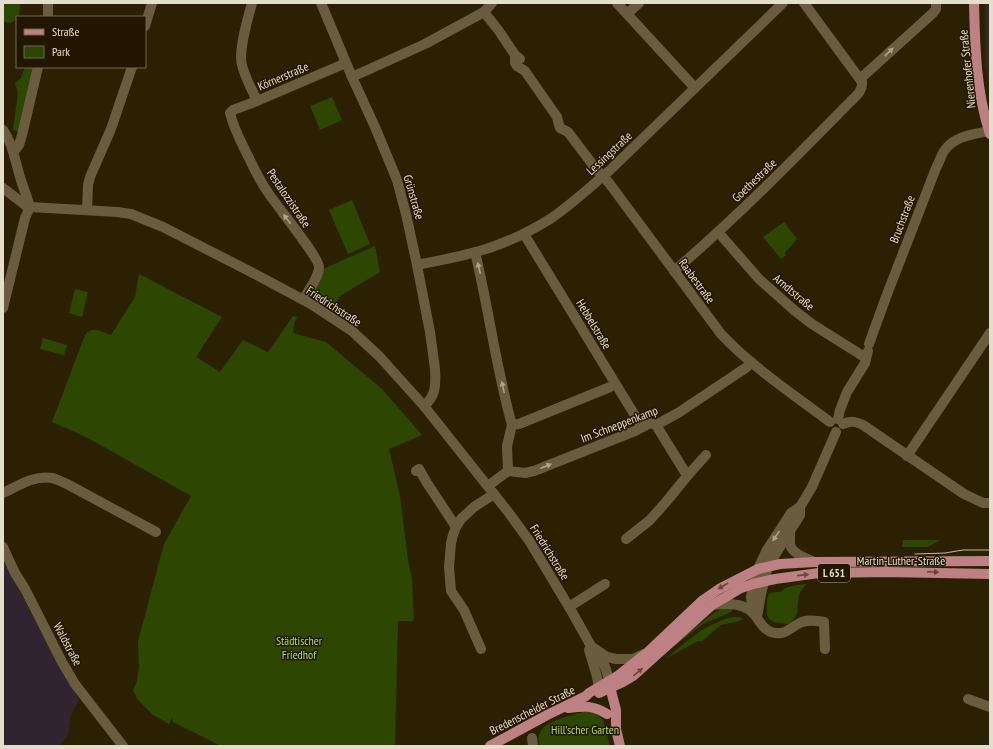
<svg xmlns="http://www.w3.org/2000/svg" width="993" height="749" viewBox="0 0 993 749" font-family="'PT Sans Narrow',sans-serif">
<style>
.industrial{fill:#362323}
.medical{fill:#322330}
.green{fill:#2d4702}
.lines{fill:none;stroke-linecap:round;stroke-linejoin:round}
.minor{stroke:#6a5c3f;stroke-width:10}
.major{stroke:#bd8183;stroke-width:10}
.tram{stroke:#c1b9a6;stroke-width:1}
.oneway{fill:#aea48d}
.oneway2{fill:#68463b}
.labels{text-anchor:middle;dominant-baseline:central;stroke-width:3;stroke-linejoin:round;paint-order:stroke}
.shield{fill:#221600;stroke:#aaa290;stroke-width:1}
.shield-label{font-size:11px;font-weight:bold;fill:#e5decd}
.street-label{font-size:12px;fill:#e5decd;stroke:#221600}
.park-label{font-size:12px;fill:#acde6f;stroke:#221600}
</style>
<rect width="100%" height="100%" fill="#2c2003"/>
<path class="industrial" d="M985,3H990V96L985,65Z"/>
<path class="medical" d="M3,559L46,641L79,700L71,714L68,735L58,746H3Z"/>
<g class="green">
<path d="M3,3H20C20,14 17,27 3,21Z"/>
<path d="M25,67H36L21,132L13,130L18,93L15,83L21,78Z"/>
<path d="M332,97L342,120L320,130L310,106Z"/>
<path d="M352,200L370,244L348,254L329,210Z"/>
<path d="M784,222L797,239L785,253L786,255L781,259L763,237Z"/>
<path d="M375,246L380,272L340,296L333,307L312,294L323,269Z"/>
<path d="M139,274L222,317L196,357L220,372L243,340L268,352L293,316L297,317L294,324L293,333L326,342L382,389L422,435L389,449L400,496L408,560L412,579L414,621H398L395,746H221L173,722L172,718L169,724L152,714L137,699L133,690L137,681L139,667L138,641L164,544L191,496L88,438L52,422L85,335C93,325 101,332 111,335L135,297Z"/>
<path d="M75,289L88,292L82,317L69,313Z"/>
<path d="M43,338L67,345L64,355L40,349Z"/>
<path d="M903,540H940L928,547H902Z"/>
<path d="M806,584V585C796,594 799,601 797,613C796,617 792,621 789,624C772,622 765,623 767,603C767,600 767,596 769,594C773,591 778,593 782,591C783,590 783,589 784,589C790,585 799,585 806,584Z"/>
<path d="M734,607L731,612L729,613L703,624L672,648L671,646L714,613L721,609Z"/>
<path d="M734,617H738L744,619L739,621L721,625L702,641H700L696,642L667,658C687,641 707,622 734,617Z"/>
<path d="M588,711L596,713L603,720L610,746H540C538,740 538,733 543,728C550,720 578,713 588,711Z"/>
</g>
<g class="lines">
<g class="minor">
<path d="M252,3C248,18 238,51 242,65C245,78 252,89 257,101"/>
<path d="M321,3L352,77L375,127L397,180L406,214L417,265L430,332L435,369C436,384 436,396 424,406"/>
<path d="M617,3L695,88"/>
<path d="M804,3L862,82C863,91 856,96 850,102"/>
<path d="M484,12L499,31L515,55L520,59"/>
<path d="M627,14L639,3"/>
<path d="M48,17V3"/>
<path d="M145,26L152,3"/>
<path d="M515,55V63L517,66L525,71L557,117L559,125L560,128L568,132L596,169L609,183L721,334C752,367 794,395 830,422"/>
<path d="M352,77L425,44L484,12L492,3"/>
<path d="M860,79L933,13L936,9V3"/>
<path d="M3,130C13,144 15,161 20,177C23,187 27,197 30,207"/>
<path d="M14,151L19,145L22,135L38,67"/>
<path d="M3,188L25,205L30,207L117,212L131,214L163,227L253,273L311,304L352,331L379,356L424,406L509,513L530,542L572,612L591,646L607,657L616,659H633L644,654"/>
<path d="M87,210L88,185L90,177L111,129L132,67"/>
<path d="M718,232L759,279L795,311L812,324L866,358"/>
<path d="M524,234L642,427"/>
<path d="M475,252C489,310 496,368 512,425"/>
<path d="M417,265C441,260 466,256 489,248C510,241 531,231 550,219C571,205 590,187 609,171L783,3"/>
<path d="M674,271C735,219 792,161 848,104"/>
<path d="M303,300C308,291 319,277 319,267C319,257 275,204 267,191C258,178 252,164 245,150C239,138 233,126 230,113L233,110L257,101L346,63"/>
<path d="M3,308L25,218L30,207"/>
<path d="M869,344L886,297L936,168C939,163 941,156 944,151C954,136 974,134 990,131"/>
<path d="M838,419L840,410L847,392L865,363L868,351"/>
<path d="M843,424C852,421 854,421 863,425L964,494L983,503H990"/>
<path d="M907,456L990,333"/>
<path d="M416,471L419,469L427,483L456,527"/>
<path d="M508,471L507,446L512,425L519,424L610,387L615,384"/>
<path d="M688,475L706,455"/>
<path d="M488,486L508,471L525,473L534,471L635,431L650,423L656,425L678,413L747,367L751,362"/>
<path d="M3,493C18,486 34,475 52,478C57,479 62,482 67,484L156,532"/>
<path d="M790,531C790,535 790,540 790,544C792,554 806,558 814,562"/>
<path d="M626,539L650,520L666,502L688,475L685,472L656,425"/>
<path d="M3,547L15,573L25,589L62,662L75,684L123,746"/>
<path d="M712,605C728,603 747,602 757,618C762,625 766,632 775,633C786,635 791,627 800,623C807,619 816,621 824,622L825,649"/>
<path d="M569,607L605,584"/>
<path d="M753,613L751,597L753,584L758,569L767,550L791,513L800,507"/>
<path d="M757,617L761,594L768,566L800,515V507L812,487L836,432"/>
<path d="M591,646L589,650L596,673L599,687"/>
<path d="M481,649L464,610L451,591L449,567L451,543L453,535L456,527L461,519L474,507L494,494"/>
<path d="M597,651L606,669L609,681"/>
<path d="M968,699L990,707"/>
<path d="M532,738L533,746"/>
</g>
<g class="major">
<path d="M974,3C975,47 976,92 990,134"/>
<path d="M609,683L616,710V729L620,746"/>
<path d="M599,693L623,682L633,676L712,605L741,588L753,584L775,579L819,573L887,572L990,574"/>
<path d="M568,708C584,706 593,705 607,714"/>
<path d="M490,746L547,715L586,696L589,693L619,675L648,652L703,600L719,589L758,569L780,564L814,562L990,561"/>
</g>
<path class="tram" d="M915,554L945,553L963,550H990"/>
</g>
<defs><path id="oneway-solid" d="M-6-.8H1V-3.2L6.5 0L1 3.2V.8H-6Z"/></defs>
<g class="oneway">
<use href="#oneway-solid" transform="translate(889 52) rotate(-43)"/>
<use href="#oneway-solid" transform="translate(287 219) rotate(-127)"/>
<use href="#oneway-solid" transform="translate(479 268) rotate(-103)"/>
<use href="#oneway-solid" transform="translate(503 387) rotate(-102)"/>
<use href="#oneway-solid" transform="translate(546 466) rotate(-21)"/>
<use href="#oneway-solid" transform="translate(776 536) rotate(124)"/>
</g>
<g class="oneway2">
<use href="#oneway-solid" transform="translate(933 572) rotate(2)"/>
<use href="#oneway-solid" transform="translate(803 575) rotate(-6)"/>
<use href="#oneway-solid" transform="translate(723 586) rotate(150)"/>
<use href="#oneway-solid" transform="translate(638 672) rotate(-40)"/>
</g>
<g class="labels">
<rect class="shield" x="818" y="564" width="32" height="18" rx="3"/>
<g class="shield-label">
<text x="834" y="573">L 651</text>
</g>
<g class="street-label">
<text transform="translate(967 69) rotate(-96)">Nierenhofer Straße</text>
<text transform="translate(283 76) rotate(-23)">Körnerstraße</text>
<text transform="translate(609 153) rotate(-43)">Lessingstraße</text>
<text transform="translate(754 180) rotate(-44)">Goethestraße</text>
<text transform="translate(414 197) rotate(74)">Grünstraße</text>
<text transform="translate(289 198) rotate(56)">Pestalozzistraße</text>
<text transform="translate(902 219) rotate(-69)">Bruchstraße</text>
<text transform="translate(697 281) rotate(54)">Raabestraße</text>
<text transform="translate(794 292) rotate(40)">Arndtstraße</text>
<text transform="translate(334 306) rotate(33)">Friedrichstraße</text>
<text transform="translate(594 324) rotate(59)">Hebbelstraße</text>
<text transform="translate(619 424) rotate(-21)">Im Schneppenkamp</text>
<text transform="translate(550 552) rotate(58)">Friedrichstraße</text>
<text x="901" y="560">Martin-Luther-Straße</text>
<text transform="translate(68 644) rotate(62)">Waldstraße</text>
<text transform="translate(532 710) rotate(-27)">Bredenscheider Straße</text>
</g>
<g class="park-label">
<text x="299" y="640">Städtischer<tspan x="299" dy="14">Friedhof</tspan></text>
<text x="585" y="729">Hill’scher Garten</text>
</g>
</g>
<rect width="993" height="749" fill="none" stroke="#e5decd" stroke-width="8"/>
<rect x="16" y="16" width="130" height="52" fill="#221600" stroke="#706652"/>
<rect x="24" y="29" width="20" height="6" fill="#bd8183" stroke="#706652"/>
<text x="52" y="36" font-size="12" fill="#e5decd">Straße</text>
<rect x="24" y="46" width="20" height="12" fill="#2d4702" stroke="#706652"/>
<text x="52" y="56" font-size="12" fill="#e5decd">Park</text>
</svg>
